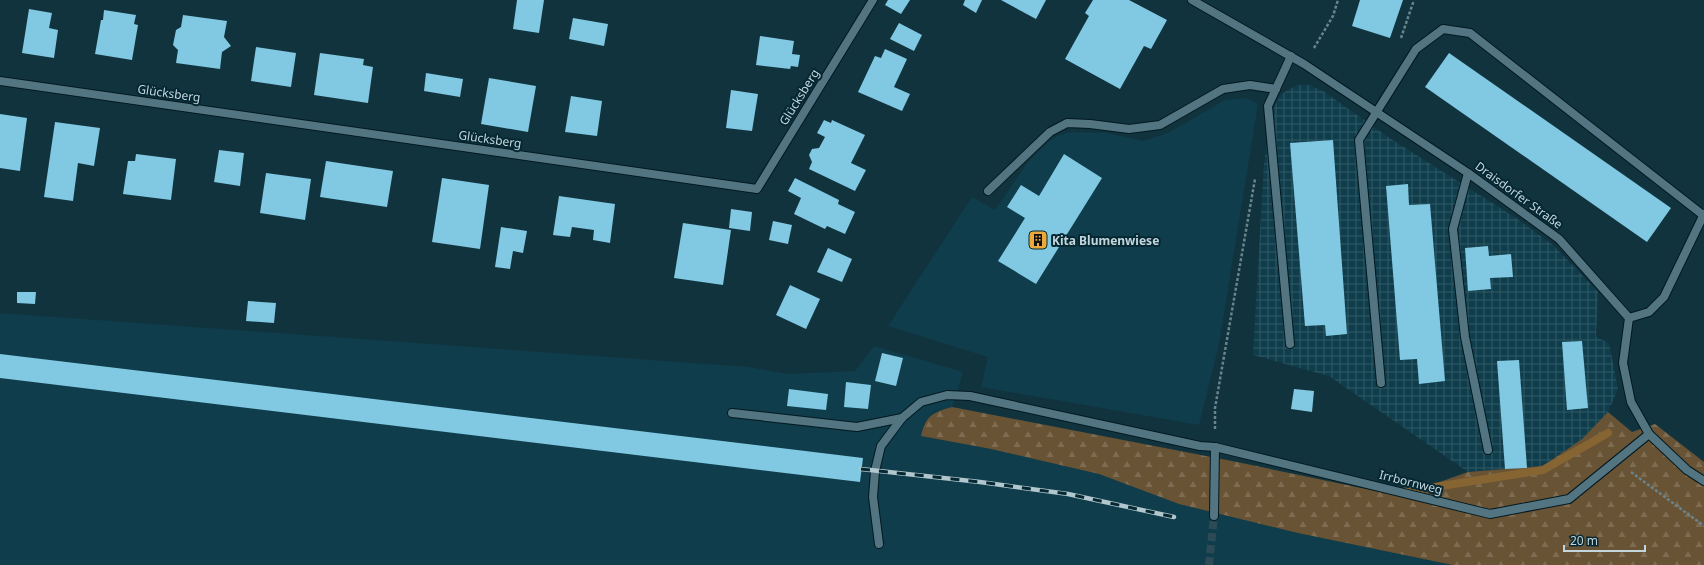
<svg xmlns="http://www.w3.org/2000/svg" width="1704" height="565" viewBox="0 0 1704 565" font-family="'Noto Sans',sans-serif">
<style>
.built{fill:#0f3d4b}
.industrial{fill:url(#industrial-grid)}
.forest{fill:url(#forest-firs)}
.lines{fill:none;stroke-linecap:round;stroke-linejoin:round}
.stream{stroke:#876533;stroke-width:8}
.building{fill:#81c8e2}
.minor-tunnel{stroke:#2c4b56;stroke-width:8;stroke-dasharray:8 4;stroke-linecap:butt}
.service-casing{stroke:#021921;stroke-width:10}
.minor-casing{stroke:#021921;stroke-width:10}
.path{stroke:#69848d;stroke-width:2.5;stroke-dasharray:3 2;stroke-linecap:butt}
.service{stroke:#537581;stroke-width:8}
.minor{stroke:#537581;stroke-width:8}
.rail-casing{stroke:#b2c6cd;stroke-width:4.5}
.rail{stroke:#052833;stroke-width:3;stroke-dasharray:9;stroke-linecap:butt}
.labels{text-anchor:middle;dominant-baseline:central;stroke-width:4;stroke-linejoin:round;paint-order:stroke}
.street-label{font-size:12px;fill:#c4d6dd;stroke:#052833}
.poi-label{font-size:12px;font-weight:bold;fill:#c4d6dd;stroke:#052833;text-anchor:start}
</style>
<defs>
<pattern id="industrial-grid" width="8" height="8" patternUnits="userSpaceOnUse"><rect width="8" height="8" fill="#0f3d4b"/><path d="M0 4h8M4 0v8" fill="none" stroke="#305864"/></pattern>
<pattern id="forest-firs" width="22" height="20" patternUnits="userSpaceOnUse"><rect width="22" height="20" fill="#695335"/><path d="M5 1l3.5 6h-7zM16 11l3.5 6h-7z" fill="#7d6b52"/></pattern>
</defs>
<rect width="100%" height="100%" fill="#11333e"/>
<g class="built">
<path d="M1247,98L1258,104L1219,344L1199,425L981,387L988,357L888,326L972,197L995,210L1028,162L1045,145L1057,136L1070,132L1107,133L1143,141L1168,133L1225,100Z"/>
<path d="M0,313L748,367L787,374L855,371L874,346L963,372L952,407L934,412L924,423L921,436L991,449L1099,474L1179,504L1298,533L1453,565H0Z"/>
</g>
<path class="industrial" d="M1297,85H1309L1323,91L1391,139L1516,218L1553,245L1598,292L1596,337L1609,343L1618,389L1608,412L1582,439L1543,466L1468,472L1329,376L1253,355L1264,163L1272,112L1280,95Z"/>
<path class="forest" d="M952,407L1237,462L1400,496L1468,472L1543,466L1582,439L1608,412L1632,432L1655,424L1704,462V565H1453L1438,562L1298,533L1179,504L1099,474L991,449L921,436C926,415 932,413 952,407Z"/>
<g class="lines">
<path class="stream" d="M1403,492L1543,470L1608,433"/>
</g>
<g class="building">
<path d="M517,0H544L539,33L513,29Z"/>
<path d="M888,0H910L901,14L885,5Z"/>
<path d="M965,0H982L976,13L963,5Z"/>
<path d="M1001,0H1046L1036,19Z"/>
<path d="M1093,0H1129L1167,20L1151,49L1144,46L1120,89L1065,59L1089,16L1085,13Z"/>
<path d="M1360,0H1403L1390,38L1352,26Z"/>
<path d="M29,9L52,13L49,28L58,30L54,58L22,53Z"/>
<path d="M104,10L136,15L134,24L138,25L132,60L95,54L101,20H103Z"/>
<path d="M183,15L227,21L224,37L231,46L222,52L220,69L176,63L178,50L173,45L176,30L181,27Z"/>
<path d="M573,18L608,24L604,46L569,39Z"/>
<path d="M899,23L922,35L914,51L890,39Z"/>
<path d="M760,36L794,41L792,54L800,55L798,67L791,66L790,69L756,65Z"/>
<path d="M256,47L296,53L291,87L251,81Z"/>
<path d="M885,49L907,59L894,87L910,94L902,111L858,92L875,56L881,58Z"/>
<path d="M320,53L364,59L363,65L373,67L368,103L314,95Z"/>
<path d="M1449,53L1671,208L1647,242L1425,87Z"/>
<path d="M426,73L463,79L460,97L424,91Z"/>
<path d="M489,78L536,86L528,132L481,124Z"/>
<path d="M731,90L758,94L752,131L726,128Z"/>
<path d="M571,96L602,101L597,136L565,132Z"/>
<path d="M0,114L27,118L20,171L0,168Z"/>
<path d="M824,120L831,123L832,120L865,135L851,163L866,170L855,191L809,169L812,162L809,155L812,149L819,148L825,137L817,133Z"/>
<path d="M55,122L100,128L94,166L78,163L73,201L44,197Z"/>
<path d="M1333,140L1347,334L1326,336L1325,325L1305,326L1290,143Z"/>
<path d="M219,150L244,153L240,186L214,182Z"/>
<path d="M136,154L176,159L171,200L123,194L128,161H135Z"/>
<path d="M1064,154L1102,178L1036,284L998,261L1025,218L1007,207L1021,185L1039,196Z"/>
<path d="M326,161L393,171L387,207L320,197Z"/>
<path d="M266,173L311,179L305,220L260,213Z"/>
<path d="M442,178L489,185L480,249L432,242Z"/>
<path d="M795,178L839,200L838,204L855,212L845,234L827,226L825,229L794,214L801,198L788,191Z"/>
<path d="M1408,184L1409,205L1430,204L1445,381L1419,384L1417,359L1400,360L1386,186Z"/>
<path d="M559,196L615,204L610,243L593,240L594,230L572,227L570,237L553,235Z"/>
<path d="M731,209L752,212L750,231L729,228Z"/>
<path d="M773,221L792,225L788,244L769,240Z"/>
<path d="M683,223L731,230L723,285L674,278Z"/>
<path d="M501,227L527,231L523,253L513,251L510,269L495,267Z"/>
<path d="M1488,246L1489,256L1511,254L1513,277L1490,278L1491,289L1468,291L1465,248Z"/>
<path d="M828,248L852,259L842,282L817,272Z"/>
<path d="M790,285L820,299L806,329L776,315Z"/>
<path d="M17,292H36L35,304L17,303Z"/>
<path d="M248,301L276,303L274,323L246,321Z"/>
<path d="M1582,341L1588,408L1567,410L1562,342Z"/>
<path d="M882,353L903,358L896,386L875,381Z"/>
<path d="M0,354L863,458L860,482L0,378Z"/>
<path d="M1519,360L1527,468L1505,469L1497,361Z"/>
<path d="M846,382L871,385L868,409L844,407Z"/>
<path d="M789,389L828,394L826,410L787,406Z"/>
<path d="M1294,389L1314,391L1312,412L1291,409Z"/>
</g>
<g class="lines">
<path class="minor-tunnel" d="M1209,565L1214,516"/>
<g class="service-casing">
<g id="service">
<path d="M1468,173L1453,229L1465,337L1488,450"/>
<path d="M988,191L1050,132L1067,123L1090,124L1129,129L1160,125L1223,89L1250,85L1276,89"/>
<path d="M1290,344L1268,106L1291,56"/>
<path d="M1381,383L1359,140L1416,49L1443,29L1470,33L1703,215"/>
<path d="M732,413L857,427L902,418"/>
<path d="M879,544L873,497L875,471L881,446L902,418L921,402L947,395L970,396L1200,446L1215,447"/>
</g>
</g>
<g class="minor-casing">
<g id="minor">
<path d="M1192,0L1304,64L1468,173L1559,239L1629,318L1623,363L1631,402L1649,434L1687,470L1704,481"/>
<path d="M0,81L757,189L873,0"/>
<path d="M1629,318L1649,312L1664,297L1704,214"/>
<path d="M1214,516L1215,447L1490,514L1569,499L1649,434"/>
</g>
</g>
<g class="path">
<path d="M1401,38L1414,0"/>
<path d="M1314,48L1333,16L1338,0"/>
<path d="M1215,429V408L1255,179"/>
<path d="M1631,472L1704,526"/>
</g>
<use href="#service" class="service"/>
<use href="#minor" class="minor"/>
<g class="rail-casing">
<path id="rail" d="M861,469L980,482L1068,494L1174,517"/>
</g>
<use href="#rail" class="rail"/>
</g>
<defs>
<g id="building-square" transform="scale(1)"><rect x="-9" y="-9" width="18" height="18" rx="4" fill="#eca93a" stroke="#052833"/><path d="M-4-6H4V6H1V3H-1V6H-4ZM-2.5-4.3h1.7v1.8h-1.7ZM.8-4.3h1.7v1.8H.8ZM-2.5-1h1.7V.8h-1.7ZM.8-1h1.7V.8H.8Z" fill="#111"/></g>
</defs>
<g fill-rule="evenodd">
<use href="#building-square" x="1038" y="240"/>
</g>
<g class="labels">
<g class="street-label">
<text transform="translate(169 93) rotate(8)">Glücksberg</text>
<text transform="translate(799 97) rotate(-58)">Glücksberg</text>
<text transform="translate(490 139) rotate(8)">Glücksberg</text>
<text transform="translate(1519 195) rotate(36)">Draisdorfer Straße</text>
<text transform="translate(1411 482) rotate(14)">Irrbornweg</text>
</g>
<g class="poi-label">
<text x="1052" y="240">Kita Blumenwiese</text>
</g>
</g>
<path d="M1564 545v6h81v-6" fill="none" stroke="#c4d6dd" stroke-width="2"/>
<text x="1570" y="545" font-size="12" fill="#c4d6dd" stroke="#052833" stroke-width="3" paint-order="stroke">20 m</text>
</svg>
